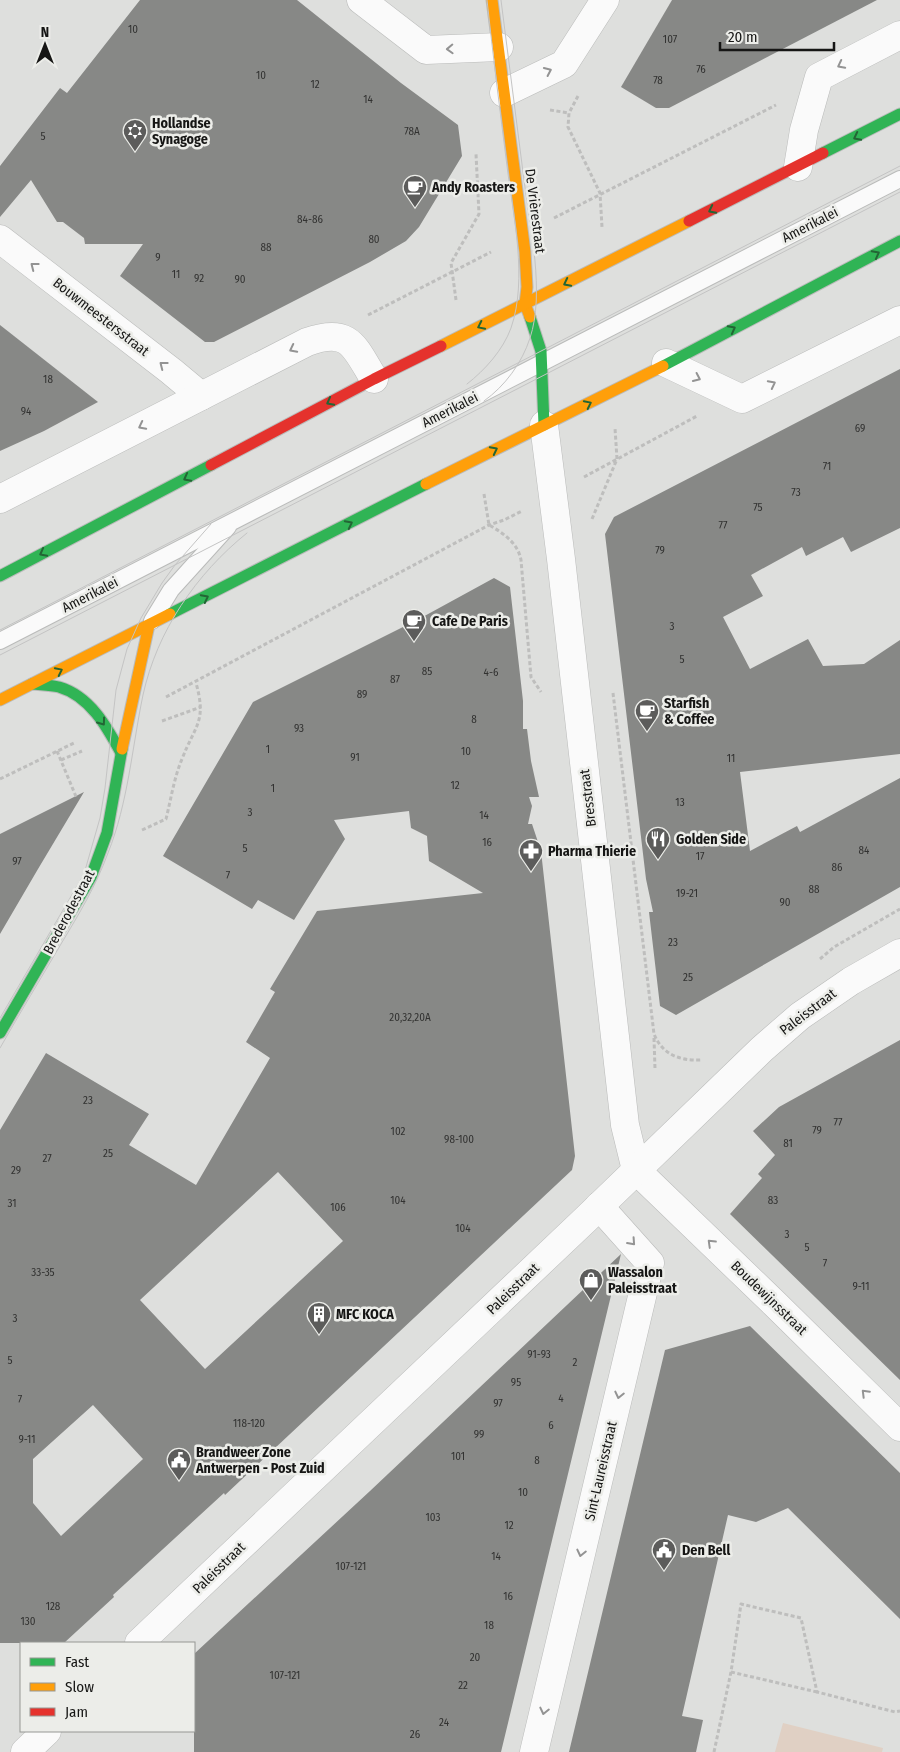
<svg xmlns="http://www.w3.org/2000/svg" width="900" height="1752" viewBox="0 0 900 1752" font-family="'Fira Sans Condensed',sans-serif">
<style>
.green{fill:#e0d0c4}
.building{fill:#878886;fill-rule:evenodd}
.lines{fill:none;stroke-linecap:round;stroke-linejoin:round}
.lane-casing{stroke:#babbba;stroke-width:18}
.street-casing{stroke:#babbba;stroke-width:29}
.fast-casing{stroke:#babbba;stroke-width:13}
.slow-casing{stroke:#babbba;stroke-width:13}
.jam-casing{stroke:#babbba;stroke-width:13}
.path{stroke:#bebebd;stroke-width:3;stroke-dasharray:4 2.5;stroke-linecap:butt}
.lane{stroke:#fafafa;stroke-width:16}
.street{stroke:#fafafa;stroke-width:28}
.fast{stroke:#30b455;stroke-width:11}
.slow{stroke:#ff9f0a;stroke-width:11}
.jam{stroke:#e5322d;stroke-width:11}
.tram{stroke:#c4c4c4;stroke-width:1}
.oneway{stroke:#939393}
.oneway2{stroke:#236535}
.labels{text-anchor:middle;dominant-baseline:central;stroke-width:5;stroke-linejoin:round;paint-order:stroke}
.number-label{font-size:11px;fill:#323231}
.poi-label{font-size:14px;font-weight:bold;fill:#161615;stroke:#ecede9;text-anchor:start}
.street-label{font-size:14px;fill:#161615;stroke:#ecede9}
</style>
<rect width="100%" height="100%" fill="#dedfdd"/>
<path class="green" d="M783,1723L883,1748L882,1752H775Z"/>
<g class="building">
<path d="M140,0H297L401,83L458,125L462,156L419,227L406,241L370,262L214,342H205L120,276L143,244H85L84,238L63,222H57L31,180L0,217V166L60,88L67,93Z"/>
<path d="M672,0H877L669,108H656L621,87Z"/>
<path d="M0,325L98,402L44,431L0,451Z"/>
<path d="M900,369V528L851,552L843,537L806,556L802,547L751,575L763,596L723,617L750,669L808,639L823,666L864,664L900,640V754L740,772L750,851L797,826L800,832L900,778V887L676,1015L660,1006L649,912H653L646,879L605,534L614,517Z"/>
<path d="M494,578L510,587L523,701V729H527L531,761L539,797H529L532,806L528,824H532L541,851L575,1156L572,1170L225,1495L224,1493L113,1595L114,1597L64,1643H0V1130L46,1053L149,1114L129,1145L196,1185L270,1058L246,1042L275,992L270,989L317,911L483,893L429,861L427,836L411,828L409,811L334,820L345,839L294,920L258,900L252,909L163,856L253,702L419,619ZM278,1172L343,1241L205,1369L140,1300ZM93,1405L143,1459L61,1536L33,1503V1459Z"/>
<path d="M84,792L38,869L0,934V834Z"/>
<path d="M900,1040V1380L730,1214L762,1178L758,1174L775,1155L753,1131L779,1107Z"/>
<path d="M621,1254L501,1752H194V1654L370,1491Z"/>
<path d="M750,1326L900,1473V1619L788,1508L756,1522L728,1515L682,1716L703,1720L696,1752H569L665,1350Z"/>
</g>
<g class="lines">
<g class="lane-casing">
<g id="lane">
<path d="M152,621L171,590L228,527"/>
<path d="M0,641L900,179"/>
</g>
</g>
<g class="street-casing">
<g id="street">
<path d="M361,0L426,50L499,47"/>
<path d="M504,93L564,64L605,0"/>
<path d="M798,167L804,130L819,77L900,35"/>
<path d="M0,239L171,371L201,396"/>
<path d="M666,363L742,399L900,320"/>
<path d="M544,425L561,559L625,1125L636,1170"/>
<path d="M0,499L307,342C350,327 354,346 374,379"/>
<path d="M636,1170L775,1304L900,1427"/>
<path d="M139,1643L586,1219L762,1049L800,1016L851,981L900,953"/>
<path d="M25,1752L47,1731"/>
<path d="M534,1752L650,1263L599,1206"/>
</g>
</g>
<g class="fast-casing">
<g id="fast">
<path d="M823,153L900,114"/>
<path d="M530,317L541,351L544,425"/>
<path d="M663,366L900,241"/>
<path d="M0,576L211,465"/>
<path d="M170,614L426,484"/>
<path d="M32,684C41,685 50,685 59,687C90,696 107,727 121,753"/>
<path d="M0,1033L91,877L107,833L122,749"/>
</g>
</g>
<g class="slow-casing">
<g id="slow">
<path d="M492,0L525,252L527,287L525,304L530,317"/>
<path d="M441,346L689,221"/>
<path d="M426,484L663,366"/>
<path d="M0,700L170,614"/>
<path d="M122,749L149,625"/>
</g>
</g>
<g class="jam-casing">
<g id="jam">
<path d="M689,221L823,153"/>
<path d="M211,465L374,379L441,346"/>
</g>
</g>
<g class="path">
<path d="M578,96L569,113L568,127L600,193L602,227"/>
<path d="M550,110L569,113"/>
<path d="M554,218L776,105"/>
<path d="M456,300L451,263L479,214L476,154"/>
<path d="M368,315L491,252"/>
<path d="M584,477L697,416"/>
<path d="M484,494L489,525C503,533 518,543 521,560L531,677L541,692"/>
<path d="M592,519L617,459L615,428"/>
<path d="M613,693L654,1034C662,1054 679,1061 701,1060"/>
<path d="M166,697L489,525L504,520L522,511"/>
<path d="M162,721L201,707"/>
<path d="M57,751L77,799"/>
<path d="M61,760L82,751"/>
<path d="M0,779L76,742"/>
<path d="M142,830L166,819C171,799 174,778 182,759C195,725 207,722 196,683"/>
<path d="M820,959L834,947L900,909"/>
<path d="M654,1038L655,1069"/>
<path d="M731,1672L817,1692"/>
<path d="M714,1752L731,1672L741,1604L801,1618L817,1692L895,1712L900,1711"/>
</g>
<use href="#lane" class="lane"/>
<use href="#street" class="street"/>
<use href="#fast" class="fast"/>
<use href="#slow" class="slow"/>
<use href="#jam" class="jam"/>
<g class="tram">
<path d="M467,384C485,370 503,350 511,328C528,279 513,215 507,166C500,111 493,55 487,0"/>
<path d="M484,401C505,386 522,363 530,338C545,293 530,227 524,180C516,120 509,60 501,0"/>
<path d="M0,630L900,166"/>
<path d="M0,655L900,192"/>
<path d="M0,1018L84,874L100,818L105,788L116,690L127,649L141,618L162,583L175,565L211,524"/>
<path d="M0,1048C20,1013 41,978 61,944C79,914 96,886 108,853C128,803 132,748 143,695C157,631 196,574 247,533"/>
</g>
</g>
<defs><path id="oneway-chevron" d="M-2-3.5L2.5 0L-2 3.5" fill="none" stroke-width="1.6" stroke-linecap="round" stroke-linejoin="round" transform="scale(1.25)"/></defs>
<g class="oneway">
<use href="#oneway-chevron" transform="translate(450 49) rotate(178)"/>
<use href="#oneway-chevron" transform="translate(841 65) rotate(153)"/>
<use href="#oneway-chevron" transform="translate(548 71) rotate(-25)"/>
<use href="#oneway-chevron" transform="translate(34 266) rotate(-142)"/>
<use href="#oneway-chevron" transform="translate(293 349) rotate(153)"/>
<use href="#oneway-chevron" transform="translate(163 365) rotate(-142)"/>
<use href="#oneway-chevron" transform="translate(697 378) rotate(25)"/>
<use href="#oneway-chevron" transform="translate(772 384) rotate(-27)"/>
<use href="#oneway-chevron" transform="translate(142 426) rotate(153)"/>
<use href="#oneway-chevron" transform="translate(632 1242) rotate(48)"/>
<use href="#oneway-chevron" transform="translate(711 1243) rotate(-136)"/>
<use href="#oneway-chevron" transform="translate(865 1393) rotate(-135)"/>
<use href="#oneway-chevron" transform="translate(619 1395) rotate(103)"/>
<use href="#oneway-chevron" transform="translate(581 1553) rotate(103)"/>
<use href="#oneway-chevron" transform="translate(544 1711) rotate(103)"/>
</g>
<g class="oneway2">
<use href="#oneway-chevron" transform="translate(857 137) rotate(153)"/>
<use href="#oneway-chevron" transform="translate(712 210) rotate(153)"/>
<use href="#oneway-chevron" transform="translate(876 254) rotate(-28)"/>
<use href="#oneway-chevron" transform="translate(567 283) rotate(153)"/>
<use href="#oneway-chevron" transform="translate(481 326) rotate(154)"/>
<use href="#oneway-chevron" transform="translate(732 329) rotate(-28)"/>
<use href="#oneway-chevron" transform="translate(330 402) rotate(152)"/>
<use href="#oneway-chevron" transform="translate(588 404) rotate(-26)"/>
<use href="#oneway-chevron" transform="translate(494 450) rotate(-27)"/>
<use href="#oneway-chevron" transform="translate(187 478) rotate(152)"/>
<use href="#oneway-chevron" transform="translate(349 524) rotate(-27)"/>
<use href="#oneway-chevron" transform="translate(43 553) rotate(152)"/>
<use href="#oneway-chevron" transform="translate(205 598) rotate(-27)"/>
<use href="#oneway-chevron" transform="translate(59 671) rotate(-26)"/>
<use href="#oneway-chevron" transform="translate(102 722) rotate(54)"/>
</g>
<defs>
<g id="synagogue-pin" transform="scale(1.25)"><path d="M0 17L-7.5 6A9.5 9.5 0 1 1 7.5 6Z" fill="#5c5c5b" stroke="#ecede9"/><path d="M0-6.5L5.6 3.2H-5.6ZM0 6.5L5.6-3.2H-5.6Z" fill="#fff"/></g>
<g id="cafe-pin" transform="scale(1.25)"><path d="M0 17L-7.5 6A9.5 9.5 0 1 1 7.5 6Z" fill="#5c5c5b" stroke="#ecede9"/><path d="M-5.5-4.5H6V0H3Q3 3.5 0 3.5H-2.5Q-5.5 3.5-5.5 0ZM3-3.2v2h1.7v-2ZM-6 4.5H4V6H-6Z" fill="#fff"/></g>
<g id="restaurant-pin" transform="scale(1.25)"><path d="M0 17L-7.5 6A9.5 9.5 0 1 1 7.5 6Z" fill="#5c5c5b" stroke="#ecede9"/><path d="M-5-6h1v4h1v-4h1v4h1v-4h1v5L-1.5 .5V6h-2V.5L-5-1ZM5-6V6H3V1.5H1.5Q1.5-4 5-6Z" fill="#fff"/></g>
<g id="pharmacy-pin" transform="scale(1.25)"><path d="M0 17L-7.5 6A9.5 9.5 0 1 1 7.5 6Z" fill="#5c5c5b" stroke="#ecede9"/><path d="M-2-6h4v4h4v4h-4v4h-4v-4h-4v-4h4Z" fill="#fff"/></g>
<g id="shop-pin" transform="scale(1.25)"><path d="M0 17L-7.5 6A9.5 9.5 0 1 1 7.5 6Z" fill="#5c5c5b" stroke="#ecede9"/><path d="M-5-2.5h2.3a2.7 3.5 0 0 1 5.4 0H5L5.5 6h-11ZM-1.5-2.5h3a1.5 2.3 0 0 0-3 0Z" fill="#fff"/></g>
<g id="building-pin" transform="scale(1.25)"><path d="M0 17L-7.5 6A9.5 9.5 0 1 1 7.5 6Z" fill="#5c5c5b" stroke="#ecede9"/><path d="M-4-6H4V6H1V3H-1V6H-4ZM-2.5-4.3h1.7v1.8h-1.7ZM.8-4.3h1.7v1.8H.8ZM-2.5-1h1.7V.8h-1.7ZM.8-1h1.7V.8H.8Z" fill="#fff"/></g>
<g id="civic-pin" transform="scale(1.25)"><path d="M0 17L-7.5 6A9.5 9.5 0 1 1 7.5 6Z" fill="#5c5c5b" stroke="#ecede9"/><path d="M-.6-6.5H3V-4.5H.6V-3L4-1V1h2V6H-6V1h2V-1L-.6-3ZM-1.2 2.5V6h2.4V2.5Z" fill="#fff"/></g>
</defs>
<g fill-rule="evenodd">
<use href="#synagogue-pin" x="135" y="131"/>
<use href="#cafe-pin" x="415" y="187"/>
<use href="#cafe-pin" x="414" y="621"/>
<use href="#cafe-pin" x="647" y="711"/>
<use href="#restaurant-pin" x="658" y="839"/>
<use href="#pharmacy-pin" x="531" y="851"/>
<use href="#shop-pin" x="591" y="1280"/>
<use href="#building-pin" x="319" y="1314"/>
<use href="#civic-pin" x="179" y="1460"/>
<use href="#civic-pin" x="664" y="1550"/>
</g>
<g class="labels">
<g class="number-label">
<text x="133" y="29">10</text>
<text x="670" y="39">107</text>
<text x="701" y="69">76</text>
<text x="261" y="75">10</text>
<text x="658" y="80">78</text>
<text x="315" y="84">12</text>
<text x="368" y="99">14</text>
<text x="412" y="131">78A</text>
<text x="43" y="136">5</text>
<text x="310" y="219">84-86</text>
<text x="374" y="239">80</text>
<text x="266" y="247">88</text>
<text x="158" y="257">9</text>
<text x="176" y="274">11</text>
<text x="199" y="278">92</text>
<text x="240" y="279">90</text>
<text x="48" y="379">18</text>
<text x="26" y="411">94</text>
<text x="860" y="428">69</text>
<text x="827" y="466">71</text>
<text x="796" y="492">73</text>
<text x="758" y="507">75</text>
<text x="723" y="525">77</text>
<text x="660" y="550">79</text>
<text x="672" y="626">3</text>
<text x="682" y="659">5</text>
<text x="427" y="671">85</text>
<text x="491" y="672">4-6</text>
<text x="395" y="679">87</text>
<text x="362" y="694">89</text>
<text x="474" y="719">8</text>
<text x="299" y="728">93</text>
<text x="268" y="749">1</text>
<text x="466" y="751">10</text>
<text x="355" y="757">91</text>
<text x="731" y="758">11</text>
<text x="455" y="785">12</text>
<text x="273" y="788">1</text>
<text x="680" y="802">13</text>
<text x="250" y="812">3</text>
<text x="484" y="815">14</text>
<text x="487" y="842">16</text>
<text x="245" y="848">5</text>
<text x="864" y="850">84</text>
<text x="700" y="856">17</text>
<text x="17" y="861">97</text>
<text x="837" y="867">86</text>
<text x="228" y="875">7</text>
<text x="814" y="889">88</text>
<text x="687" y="893">19-21</text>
<text x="785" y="902">90</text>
<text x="673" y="942">23</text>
<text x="688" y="977">25</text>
<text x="410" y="1017">20,32,20A</text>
<text x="88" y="1100">23</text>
<text x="838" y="1122">77</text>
<text x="817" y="1130">79</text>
<text x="398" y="1131">102</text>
<text x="459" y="1139">98-100</text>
<text x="788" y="1143">81</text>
<text x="108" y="1153">25</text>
<text x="47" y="1158">27</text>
<text x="16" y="1170">29</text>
<text x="398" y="1200">104</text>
<text x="773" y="1200">83</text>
<text x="12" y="1203">31</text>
<text x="338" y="1207">106</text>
<text x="463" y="1228">104</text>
<text x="787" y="1234">3</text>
<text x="807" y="1247">5</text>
<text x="825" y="1263">7</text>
<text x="43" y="1272">33-35</text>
<text x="861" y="1286">9-11</text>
<text x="15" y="1318">3</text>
<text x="539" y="1354">91-93</text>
<text x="10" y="1360">5</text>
<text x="575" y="1362">2</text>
<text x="516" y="1382">95</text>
<text x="561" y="1398">4</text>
<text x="20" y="1399">7</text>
<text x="498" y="1403">97</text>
<text x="249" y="1423">118-120</text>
<text x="551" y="1425">6</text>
<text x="479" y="1434">99</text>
<text x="27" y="1439">9-11</text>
<text x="458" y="1456">101</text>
<text x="537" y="1460">8</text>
<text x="523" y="1492">10</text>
<text x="433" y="1517">103</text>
<text x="509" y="1525">12</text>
<text x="496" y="1556">14</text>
<text x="351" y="1566">107-121</text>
<text x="508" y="1596">16</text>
<text x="53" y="1606">128</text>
<text x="28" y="1621">130</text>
<text x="489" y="1625">18</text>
<text x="475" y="1657">20</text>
<text x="285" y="1675">107-121</text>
<text x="463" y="1685">22</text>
<text x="444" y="1722">24</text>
<text x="415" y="1734">26</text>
</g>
<g class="poi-label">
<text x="152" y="123">Hollandse<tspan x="152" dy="16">Synagoge</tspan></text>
<text x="432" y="187">Andy Roasters</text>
<text x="432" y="621">Cafe De Paris</text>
<text x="664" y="703">Starfish<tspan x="664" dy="16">&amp; Coffee</tspan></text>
<text x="676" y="839">Golden Side</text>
<text x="548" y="851">Pharma Thierie</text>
<text x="608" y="1272">Wassalon<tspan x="608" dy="16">Paleisstraat</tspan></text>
<text x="336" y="1314">MFC KOCA</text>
<text x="196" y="1452">Brandweer Zone<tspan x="196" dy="16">Antwerpen - Post Zuid</tspan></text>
<text x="682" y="1550">Den Bell</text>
</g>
<g class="street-label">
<text transform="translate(535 211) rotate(83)">De Vrièrestraat</text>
<text transform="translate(810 225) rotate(-27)">Amerikalei</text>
<text transform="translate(101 317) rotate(38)">Bouwmeestersstraat</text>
<text transform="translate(450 410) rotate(-27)">Amerikalei</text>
<text transform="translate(90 595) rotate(-27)">Amerikalei</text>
<text transform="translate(588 798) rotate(-97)">Bresstraat</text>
<text transform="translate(69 912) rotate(-62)">Brederodestraat</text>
<text transform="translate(808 1012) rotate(-37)">Paleisstraat</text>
<text transform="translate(513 1289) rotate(-44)">Paleisstraat</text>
<text transform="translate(769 1298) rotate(44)">Boudewijnsstraat</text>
<text transform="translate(601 1471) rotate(-77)">Sint-Laureisstraat</text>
<text transform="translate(219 1568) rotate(-44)">Paleisstraat</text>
</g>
</g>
<rect x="20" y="1642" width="175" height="90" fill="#ecede9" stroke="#969794"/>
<rect x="30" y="1658" width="25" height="8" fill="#30b455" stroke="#969794"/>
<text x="65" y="1667" font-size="15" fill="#161615">Fast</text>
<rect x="30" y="1683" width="25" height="8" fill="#ff9f0a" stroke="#969794"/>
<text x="65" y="1692" font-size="15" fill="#161615">Slow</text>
<rect x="30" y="1708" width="25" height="8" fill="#e5322d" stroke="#969794"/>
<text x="65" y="1717" font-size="15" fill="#161615">Jam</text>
<g transform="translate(45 45)" stroke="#ecede9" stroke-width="4" paint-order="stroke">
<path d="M0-4L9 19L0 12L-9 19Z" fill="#161615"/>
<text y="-8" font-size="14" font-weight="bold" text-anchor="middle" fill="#161615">N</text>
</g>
<path d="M720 42v8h114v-8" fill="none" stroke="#161615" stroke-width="2.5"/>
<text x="728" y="42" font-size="15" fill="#161615" stroke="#ecede9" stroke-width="4" paint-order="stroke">20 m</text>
</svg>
